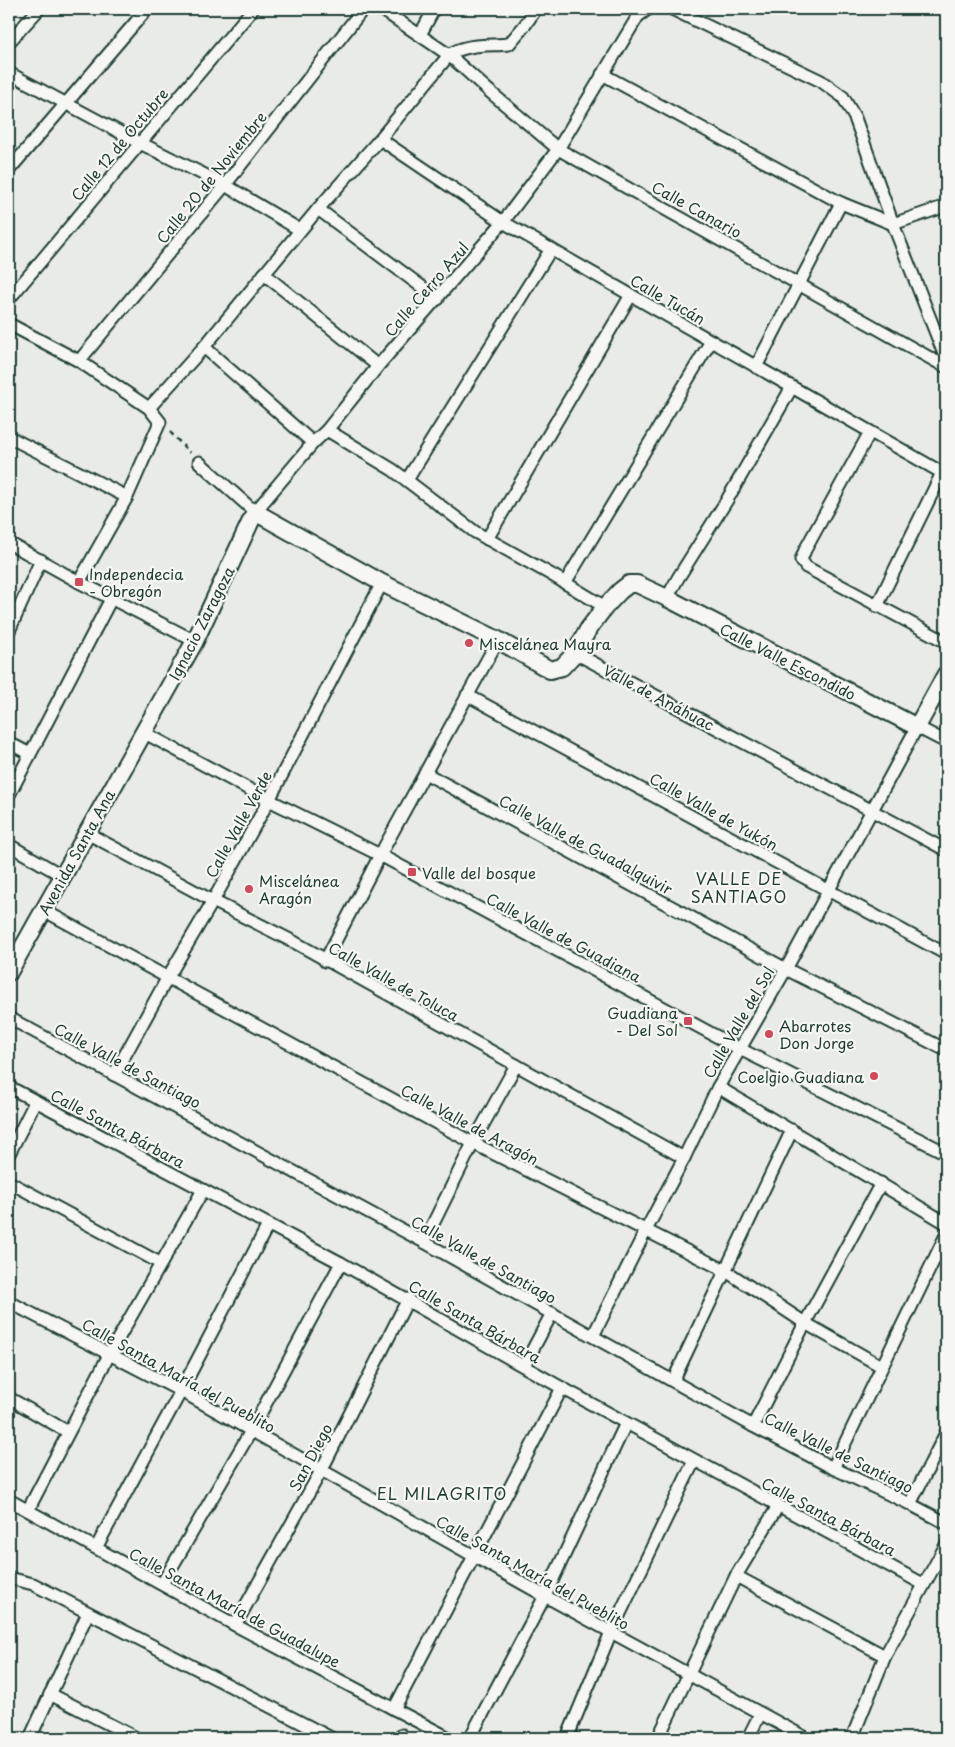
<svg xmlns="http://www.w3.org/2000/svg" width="955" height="1747" viewBox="0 0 955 1747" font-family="'Playpen Sans',sans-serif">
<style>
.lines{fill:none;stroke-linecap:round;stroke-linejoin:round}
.street-casing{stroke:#1f3d34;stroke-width:15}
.secondary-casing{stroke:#1f3d34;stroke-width:20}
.path{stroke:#1f3d34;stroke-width:2.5;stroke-dasharray:5 4;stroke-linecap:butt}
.street{stroke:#f6f6f2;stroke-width:11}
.secondary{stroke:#f6f6f2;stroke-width:16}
.poi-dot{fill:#d1495b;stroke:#f6f6f2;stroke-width:2}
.labels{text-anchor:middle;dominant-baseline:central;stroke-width:4.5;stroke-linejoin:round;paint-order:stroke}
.street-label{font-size:15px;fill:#1f3d34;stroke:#f6f6f2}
.poi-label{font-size:15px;fill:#1f3d34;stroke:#f6f6f2;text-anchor:start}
.neighbourhood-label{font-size:16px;letter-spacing:1px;fill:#1f3d34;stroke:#f6f6f2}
</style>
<rect width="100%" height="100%" fill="#e9ebe7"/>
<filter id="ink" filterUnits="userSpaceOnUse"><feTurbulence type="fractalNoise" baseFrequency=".02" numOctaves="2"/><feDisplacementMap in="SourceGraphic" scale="10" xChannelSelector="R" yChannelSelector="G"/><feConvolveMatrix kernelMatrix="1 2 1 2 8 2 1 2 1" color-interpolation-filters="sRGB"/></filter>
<g filter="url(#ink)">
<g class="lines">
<g class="street-casing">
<g id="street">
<path d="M381,9L449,55L489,91L558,149L946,367"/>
<path d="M672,9L821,81L843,97L855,118L893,224L946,359"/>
<path d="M420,35L434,9"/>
<path d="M9,42L39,9"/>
<path d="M9,73L140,143L225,185L300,230"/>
<path d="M602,74L841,203L893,224L946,206"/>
<path d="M380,139L503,222L946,475"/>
<path d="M9,170L147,9"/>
<path d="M318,209L438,299"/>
<path d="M264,274L378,366"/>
<path d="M9,299L253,9"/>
<path d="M9,324L79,361L149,408L160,422L127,497L79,582"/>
<path d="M204,347L313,443"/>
<path d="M79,361L225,185L363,9"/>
<path d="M756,367L841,203"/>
<path d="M149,408L204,347L318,209L380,139L449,55C466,43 489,46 509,44L525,25L536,9"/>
<path d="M327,430L393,470L475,532L552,575L605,607"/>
<path d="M870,432L805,550L801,560L806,567L946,642"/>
<path d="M9,437L127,497"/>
<path d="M199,462L255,512L313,443L327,430L378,366L503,222L558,149L638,16L648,9"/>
<path d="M407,480L551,249"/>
<path d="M487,539L631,295"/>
<path d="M9,543L79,582L195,641"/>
<path d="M565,583L711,341"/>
<path d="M667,598L678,578L727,500L792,387"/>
<path d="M877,606L942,473"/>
<path d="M9,631L41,560"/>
<path d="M575,653L946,850"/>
<path d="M467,695L946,954"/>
<path d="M143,732L269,800L380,855L740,1049L946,1153"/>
<path d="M9,743L30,754"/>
<path d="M425,773L786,969L946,1050"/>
<path d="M9,795L112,597"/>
<path d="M87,833L213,901L294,942L684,1158"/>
<path d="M9,845L63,876"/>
<path d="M43,910L473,1143L726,1271L805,1323L881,1366"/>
<path d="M325,961L380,855L498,640"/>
<path d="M9,1018L424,1242L753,1426L833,1468L910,1504L946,1523"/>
<path d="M114,1075L168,977L213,901L269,800L382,583"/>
<path d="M9,1087L341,1263L562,1388L923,1584"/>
<path d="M718,1087L946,1223"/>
<path d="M9,1154L35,1102"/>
<path d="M9,1182L160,1263"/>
<path d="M424,1242L473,1143L516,1065"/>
<path d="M9,1302L181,1391L545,1596L806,1738"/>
<path d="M593,1336L645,1232L684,1158L718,1087L786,969L917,727L946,742"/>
<path d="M524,1366L552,1313"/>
<path d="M673,1381L792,1130"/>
<path d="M9,1398L68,1432"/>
<path d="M753,1426L805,1323L881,1183"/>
<path d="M833,1468L946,1235"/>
<path d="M9,1500L235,1625L449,1738"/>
<path d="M910,1504L946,1433"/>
<path d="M28,1510L110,1353L203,1190"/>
<path d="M96,1548L181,1391L268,1225"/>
<path d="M736,1576L885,1656"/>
<path d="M9,1578L33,1584L331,1738"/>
<path d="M162,1584L251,1431L341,1263"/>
<path d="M235,1625L321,1471L408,1299"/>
<path d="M50,1694L136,1738"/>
<path d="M394,1709L562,1388"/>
<path d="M30,1738L88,1613"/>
<path d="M400,1738L402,1735"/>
<path d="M470,1738L545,1596L626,1423"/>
<path d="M567,1738L611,1632L694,1461"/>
<path d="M658,1738L736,1576L778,1506"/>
<path d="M748,1738L760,1714"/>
<path d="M852,1738L885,1656L946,1545"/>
</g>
</g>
<g class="secondary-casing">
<path id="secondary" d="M9,972L195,641L255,512L382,583L498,640L550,670L562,667L575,653L589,628L605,607L620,591L629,584H637L667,598L917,727L946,674"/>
</g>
<path class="path" d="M170,432L190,453"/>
<use href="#street" class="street"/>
<use href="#secondary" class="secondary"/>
</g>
</g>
<g class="poi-dot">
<rect x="74" y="577" width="10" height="10" rx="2.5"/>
<circle cx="469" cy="643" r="5"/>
<rect x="407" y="867" width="10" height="10" rx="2.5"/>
<circle cx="249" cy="889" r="5"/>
<rect x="683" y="1016" width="10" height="10" rx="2.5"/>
<circle cx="769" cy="1034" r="5"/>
<circle cx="874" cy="1076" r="5"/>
</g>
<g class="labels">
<g class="street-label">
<text transform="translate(119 144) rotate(-50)">Calle 12 de Octubre</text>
<text transform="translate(211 177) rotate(-51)">Calle 20 de Noviembre</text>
<text transform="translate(697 209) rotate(29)">Calle Canario</text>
<text transform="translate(426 289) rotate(-49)">Calle Cerro Azul</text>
<text transform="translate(668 299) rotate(30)">Calle Tucán</text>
<text transform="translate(201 623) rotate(-63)">Ignacio Zaragoza</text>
<text transform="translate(788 661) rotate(27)">Calle Valle Escondido</text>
<text transform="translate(659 697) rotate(28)">Valle de Anáhuac</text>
<text transform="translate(714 811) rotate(29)">Calle Valle de Yukón</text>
<text transform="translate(238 824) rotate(-61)">Calle Valle Verde</text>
<text transform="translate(586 844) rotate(28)">Calle Valle de Guadalquivir</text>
<text transform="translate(76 852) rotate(-61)">Avenida Santa Ana</text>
<text transform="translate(564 937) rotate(28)">Calle Valle de Guadiana</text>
<text transform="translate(394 981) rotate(29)">Calle Valle de Toluca</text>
<text transform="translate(738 1022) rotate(-60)">Calle Valle del Sol</text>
<text transform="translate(128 1065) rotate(28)">Calle Valle de Santiago</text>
<text transform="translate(470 1124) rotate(28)">Calle Valle de Aragón</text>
<text transform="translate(118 1128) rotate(28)">Calle Santa Bárbara</text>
<text transform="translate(484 1259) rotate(29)">Calle Valle de Santiago</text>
<text transform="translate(475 1321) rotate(30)">Calle Santa Bárbara</text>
<text transform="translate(179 1375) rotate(29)">Calle Santa María del Pueblito</text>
<text transform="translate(839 1452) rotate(26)">Calle Valle de Santiago</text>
<text transform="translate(310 1457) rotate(-62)">San Diego</text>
<text transform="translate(829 1516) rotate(28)">Calle Santa Bárbara</text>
<text transform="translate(533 1572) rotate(29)">Calle Santa María del Pueblito</text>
<text transform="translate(235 1607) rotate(28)">Calle Santa María de Guadalupe</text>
</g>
<g class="poi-label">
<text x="89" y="573">Independecia<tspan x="89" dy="17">- Obregón</tspan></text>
<text x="479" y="643">Miscelánea Mayra</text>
<text x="422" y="872">Valle del bosque</text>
<text x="259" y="880">Miscelánea<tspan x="259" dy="17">Aragón</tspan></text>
<text x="678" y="1012" text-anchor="end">Guadiana<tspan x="678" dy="17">- Del Sol</tspan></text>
<text x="779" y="1025">Abarrotes<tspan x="779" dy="17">Don Jorge</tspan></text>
<text x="864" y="1076" text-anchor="end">Coelgio Guadiana</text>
</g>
<g class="neighbourhood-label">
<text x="739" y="878">VALLE DE<tspan x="739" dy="18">SANTIAGO</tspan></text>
<text x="442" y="1493">EL MILAGRITO</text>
</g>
</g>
<rect width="955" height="1747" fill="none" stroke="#f6f6f2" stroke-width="30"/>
<rect x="15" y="15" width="925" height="1717" fill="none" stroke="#1f3d34" stroke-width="2" filter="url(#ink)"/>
</svg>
